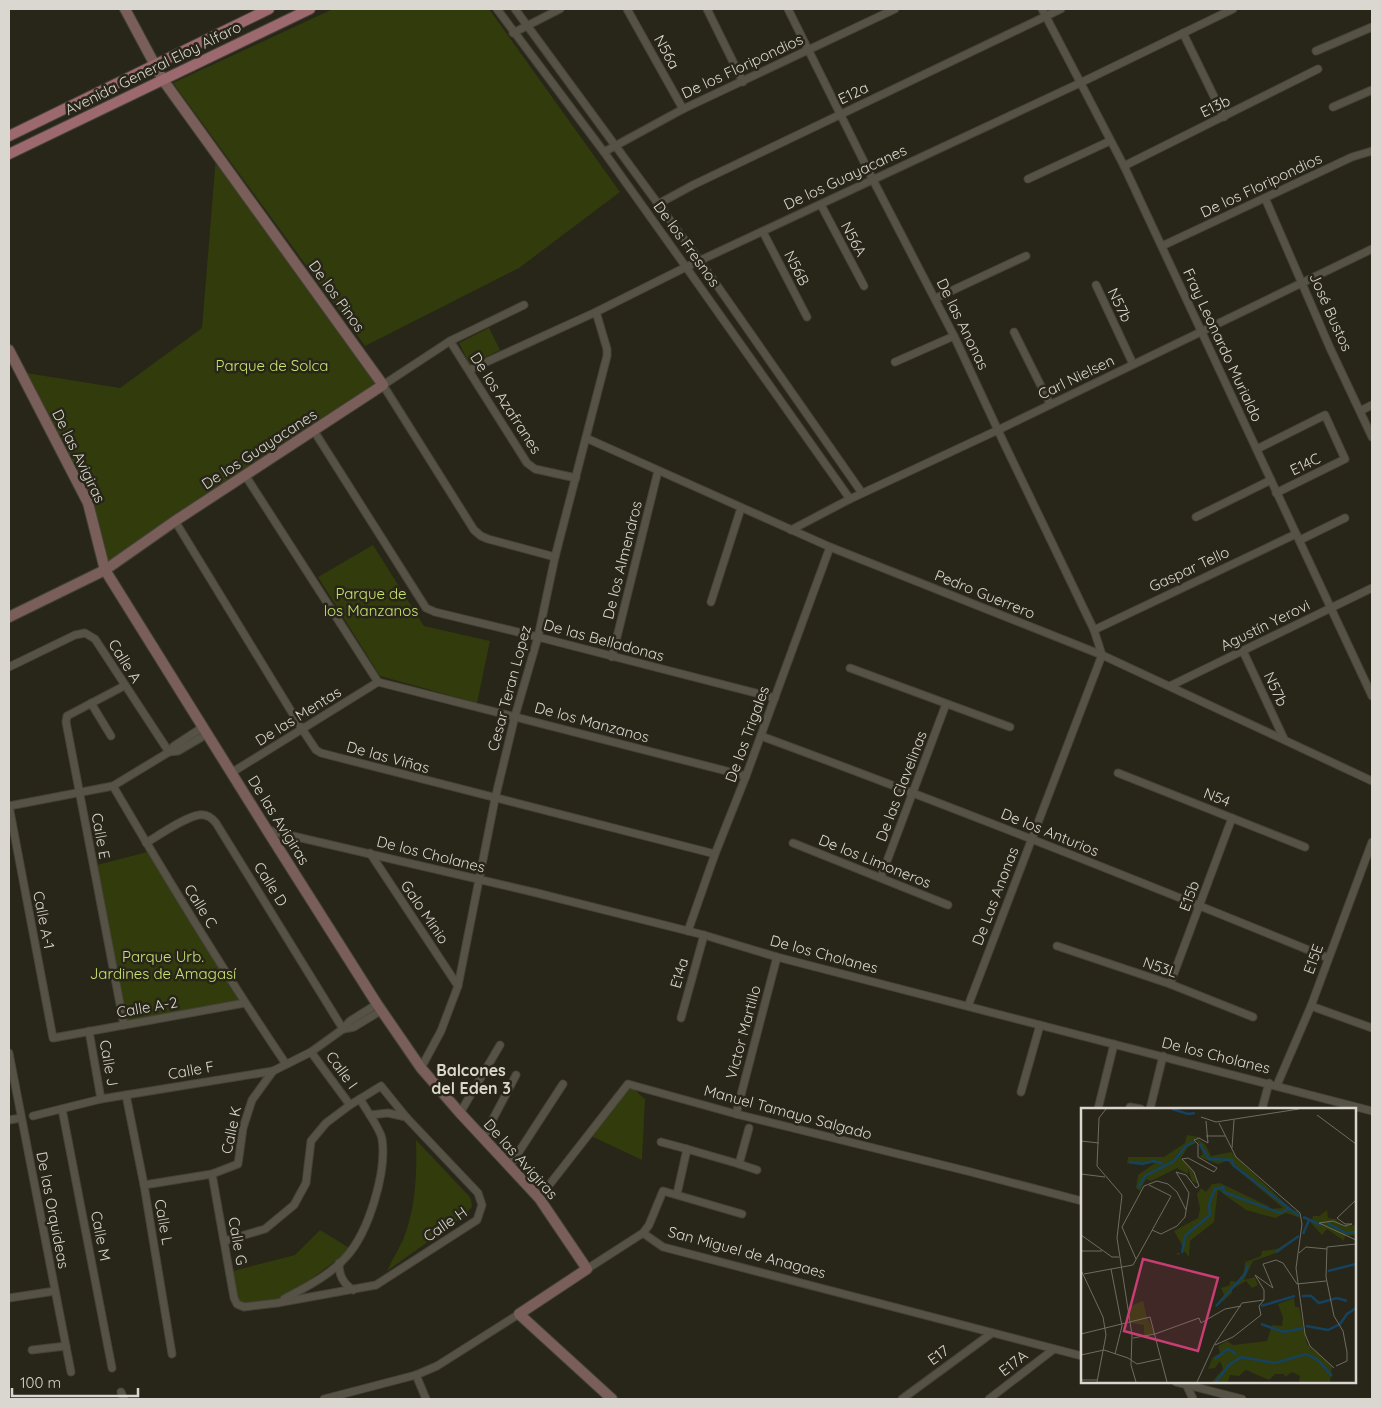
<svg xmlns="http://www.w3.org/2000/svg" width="1381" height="1408" viewBox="0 0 1381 1408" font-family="Quicksand,sans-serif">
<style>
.green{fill:#323b0c}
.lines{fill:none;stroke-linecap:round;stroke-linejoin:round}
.street-casing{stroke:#454239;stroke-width:9}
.secondary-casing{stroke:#454239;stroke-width:12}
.primary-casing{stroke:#454239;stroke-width:12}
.street{stroke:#565245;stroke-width:7}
.secondary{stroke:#795e5a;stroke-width:10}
.primary{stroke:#9c696e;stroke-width:10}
.labels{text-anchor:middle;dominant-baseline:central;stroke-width:5;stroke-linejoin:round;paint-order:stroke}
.street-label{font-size:15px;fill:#d9d7cf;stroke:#282519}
.park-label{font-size:15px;fill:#c9e370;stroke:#282519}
.neighbourhood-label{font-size:16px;font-weight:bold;fill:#dcd8c9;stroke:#282519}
.inset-river{fill:none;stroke:#15435f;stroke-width:2.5}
.inset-road{fill:none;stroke:#6f6c62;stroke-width:1}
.view{fill:#c73e72;fill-opacity:0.15;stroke:#c73e72;stroke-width:2.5}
.inset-edge{fill:none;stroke:#d9d7cf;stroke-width:2.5}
</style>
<rect width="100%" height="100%" fill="#282519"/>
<g class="green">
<path d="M333,9H489L620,192L519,268L365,346L173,83Z"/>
<path d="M216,156L383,385L105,570L88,503L20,372L120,388L202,328Z"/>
<path d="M489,328L500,350L470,365L459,343Z"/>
<path d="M373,545L424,626L490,641L477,703L380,676L318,577Z"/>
<path d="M151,851L245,1003L124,1025L93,866Z"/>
<path d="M628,1084L645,1099L642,1160L589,1135Z"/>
<path d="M416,1140L469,1196L471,1200L472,1207L460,1219L387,1271C392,1260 398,1250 403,1240C416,1208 417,1173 416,1140Z"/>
<path d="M320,1230L351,1249L277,1305L254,1310L235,1299L229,1272L295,1255Z"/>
</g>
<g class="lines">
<g class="street-casing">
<g id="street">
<path d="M497,9L604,152L686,267L850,499"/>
<path d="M515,9L700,261L862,493"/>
<path d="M627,9L683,109"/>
<path d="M707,9L743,82"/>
<path d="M788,9L873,180L954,336L1003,441L1094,630L1102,655"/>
<path d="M1042,9L1124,166L1372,696"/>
<path d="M513,33L560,9"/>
<path d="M1183,33L1224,117"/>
<path d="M1316,51L1372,27"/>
<path d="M1333,107L1372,90"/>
<path d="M604,152L683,109L895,9"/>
<path d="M1124,166L1318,69"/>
<path d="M1028,179L1110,141"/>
<path d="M1265,198L1330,348L1372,437"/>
<path d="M658,204L693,185L1061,9"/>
<path d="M821,205L864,286"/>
<path d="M763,232L807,317"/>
<path d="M1162,246L1352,157L1372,151"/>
<path d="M1096,285L1133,364"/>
<path d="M936,298L1026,256"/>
<path d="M524,305L450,341L383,385L474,530L481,536L488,539L555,557"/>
<path d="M1014,332L1050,404"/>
<path d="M450,341L527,463L535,469L576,478"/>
<path d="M895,362L954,336"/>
<path d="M469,370L596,312L686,267L1080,83L1233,9"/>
<path d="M1360,411L1372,405"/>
<path d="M314,431L426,608L435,612L538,637L775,698"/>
<path d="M586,438L830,547L1102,655L1372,781"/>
<path d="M1257,449L1325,415L1345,459L1276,493"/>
<path d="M245,475L378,682L746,776"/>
<path d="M1196,517L1271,480"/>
<path d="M175,521L302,729L316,750L321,753L715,854"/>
<path d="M791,530L850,499L998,430L1372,249"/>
<path d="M1300,540L1345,518"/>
<path d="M711,602L741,508"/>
<path d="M1094,630L1296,534"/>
<path d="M1243,651L1284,739"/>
<path d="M612,657L658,471"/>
<path d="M9,667L75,635L85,633L95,639L169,752"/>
<path d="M850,668L1010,727"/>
<path d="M1170,686L1372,588"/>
<path d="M91,703L111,736"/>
<path d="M761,736C951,806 1140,881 1328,958"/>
<path d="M169,752L178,751L207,734"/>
<path d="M231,773L378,682"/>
<path d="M1118,773L1305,847"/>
<path d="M113,786C168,880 225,974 286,1064"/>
<path d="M9,806L53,1038L245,1003"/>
<path d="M9,806L113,786L169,752L174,746L203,727"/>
<path d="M267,830L537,893L704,935L777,957L1372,1111"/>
<path d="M146,843C159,835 185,817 199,815C206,814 212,818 216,823L343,1029"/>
<path d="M793,843L948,905"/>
<path d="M370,853L458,986"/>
<path d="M881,877L946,704"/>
<path d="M688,931L715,854L746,776L830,547"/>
<path d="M1057,946L1170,984L1253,1017"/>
<path d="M1170,984L1232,818"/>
<path d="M968,1006L1102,655"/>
<path d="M1311,1006L1372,1028"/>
<path d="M681,1018L704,935"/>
<path d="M124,1025L66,722L67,716L124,686"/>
<path d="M344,1029L354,1027L382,1010"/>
<path d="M89,1031L101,1099"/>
<path d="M311,1052L350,1105"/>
<path d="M9,1053L71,1372"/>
<path d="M421,1068L441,1031L458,986L495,799L515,716L538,637L555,557L607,356V349L596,312"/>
<path d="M1277,1085L1311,1006L1372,842"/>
<path d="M1021,1092L1040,1025"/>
<path d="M126,1095L144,1185L172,1354"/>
<path d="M1130,1107L1141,1109"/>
<path d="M62,1109L112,1368"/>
<path d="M1098,1109L1114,1044"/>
<path d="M1150,1109L1163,1056"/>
<path d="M1262,1109L1269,1083"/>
<path d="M460,1113L500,1045"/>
<path d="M736,1114L777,957"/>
<path d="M370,1115L388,1113L406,1117"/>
<path d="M33,1116L101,1099L273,1071L311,1052L343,1029L350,1021L377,1004"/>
<path d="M9,1120L21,1118"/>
<path d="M483,1138L516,1075"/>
<path d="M661,1142L687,1149"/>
<path d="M739,1164L757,1170"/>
<path d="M509,1167L563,1084"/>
<path d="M212,1174L234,1298L237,1304L244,1307L277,1303L376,1285L477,1220L482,1205L478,1193L406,1117L381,1086L350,1105L326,1123L311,1141L306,1183L294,1205L265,1229L224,1241"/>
<path d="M144,1185L212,1174L238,1164L243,1128L252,1100L273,1071"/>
<path d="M677,1194L687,1149L739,1164L749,1128"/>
<path d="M539,1198L628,1084L736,1114L971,1172L1082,1201"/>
<path d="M643,1233L663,1247L1082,1356"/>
<path d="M339,1263C339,1276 343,1283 353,1290"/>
<path d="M587,1269L643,1233L649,1225L663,1191L742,1214"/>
<path d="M9,1298L55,1291"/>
<path d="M284,1299C306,1287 329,1276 346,1257C369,1232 387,1171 382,1139C381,1130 365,1108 360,1099"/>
<path d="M32,1350L66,1346"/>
<path d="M416,1375L426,1399"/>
<path d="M1176,1382L1242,1399"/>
<path d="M1186,1384L1193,1399"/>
<path d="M121,1392L124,1399"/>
<path d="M324,1399L416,1375L437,1366L519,1314"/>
<path d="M902,1399L992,1333"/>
<path d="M989,1399L1054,1349"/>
</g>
</g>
<g class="secondary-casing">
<g id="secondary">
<path d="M9,350L88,503L105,570L267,830L377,1004L421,1068L460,1113L539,1198L587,1269L519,1314L612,1399"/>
<path d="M9,617L105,570L175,521L383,385L163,80L125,9"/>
</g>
</g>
<g class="primary-casing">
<g id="primary">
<path d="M9,136L269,9"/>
<path d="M9,154L310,9"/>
</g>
</g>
<use href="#street" class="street"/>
<use href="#secondary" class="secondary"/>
<use href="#primary" class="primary"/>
</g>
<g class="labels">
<g class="street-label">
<text transform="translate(667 52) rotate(61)">N56a</text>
<text transform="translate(742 66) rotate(-25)">De los Floripondios</text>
<text transform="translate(153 68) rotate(-26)">Avenida General Eloy Alfaro</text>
<text transform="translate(853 93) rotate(-26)">E12a</text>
<text transform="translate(1215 106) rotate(-26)">E13b</text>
<text transform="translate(845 177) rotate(-25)">De los Guayacanes</text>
<text transform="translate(1261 185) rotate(-25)">De los Floripondios</text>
<text transform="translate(854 239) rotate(62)">N56A</text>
<text transform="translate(687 244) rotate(54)">De los Fresnos</text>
<text transform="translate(797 268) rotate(63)">N56B</text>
<text transform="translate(337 296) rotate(54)">De los Pinos</text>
<text transform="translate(1120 305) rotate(64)">N57b</text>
<text transform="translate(1331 312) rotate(66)">José Bustos</text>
<text transform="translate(963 324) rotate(64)">De las Anonas</text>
<text transform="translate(1223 345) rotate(65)">Fray Leonardo Murialdo</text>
<text transform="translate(1076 377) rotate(-26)">Carl Nielsen</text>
<text transform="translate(506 403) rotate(57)">De los Azafranes</text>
<text transform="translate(259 449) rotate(-33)">De los Guayacanes</text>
<text transform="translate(79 456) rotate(64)">De las Avigiras</text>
<text transform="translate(1305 464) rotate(-26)">E14C</text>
<text transform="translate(622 560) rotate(-76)">De los Almendros</text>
<text transform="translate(1189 569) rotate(-25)">Gaspar Tello</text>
<text transform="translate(985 594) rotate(22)">Pedro Guerrero</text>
<text transform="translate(1265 625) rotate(-26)">Agustín Yerovi</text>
<text transform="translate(604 640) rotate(15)">De las Belladonas</text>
<text transform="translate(125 661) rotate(58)">Calle A</text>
<text transform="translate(509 688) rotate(-75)">Cesar Teran Lopez</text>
<text transform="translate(1276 689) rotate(65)">N57b</text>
<text transform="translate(298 716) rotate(-32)">De las Mentas</text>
<text transform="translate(592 722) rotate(15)">De los Manzanos</text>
<text transform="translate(747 734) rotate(-70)">De los Trigales</text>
<text transform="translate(388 757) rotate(15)">De las Viñas</text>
<text transform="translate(901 786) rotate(-69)">De las Clavelinas</text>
<text transform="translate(1217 797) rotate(21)">N54</text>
<text transform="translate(279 820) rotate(58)">De las Avigiras</text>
<text transform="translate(1050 832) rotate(22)">De los Anturios</text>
<text transform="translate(101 836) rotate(80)">Calle E</text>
<text transform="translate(431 854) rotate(14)">De los Cholanes</text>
<text transform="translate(875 861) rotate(22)">De los Limoneros</text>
<text transform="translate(271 884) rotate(58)">Calle D</text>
<text transform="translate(995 896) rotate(-69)">De Las Anonas</text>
<text transform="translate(1189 896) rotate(-70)">E15b</text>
<text transform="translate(201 906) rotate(58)">Calle C</text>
<text transform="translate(425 912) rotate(56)">Galo Minio</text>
<text transform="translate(44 920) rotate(79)">Calle A-1</text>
<text transform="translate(824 954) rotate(15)">De los Cholanes</text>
<text transform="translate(1313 959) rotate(-70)">E15E</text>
<text transform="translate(1160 967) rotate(19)">N53L</text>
<text transform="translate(679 973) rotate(-74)">E14a</text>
<text transform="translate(147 1007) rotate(-10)">Calle A-2</text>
<text transform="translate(743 1032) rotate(-75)">Victor Martillo</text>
<text transform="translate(1216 1055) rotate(14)">De los Cholanes</text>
<text transform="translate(109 1063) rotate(80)">Calle J</text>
<text transform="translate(191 1070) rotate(-10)">Calle F</text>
<text transform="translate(342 1070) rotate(54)">Calle I</text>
<text transform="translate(788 1112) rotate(15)">Manuel Tamayo Salgado</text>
<text transform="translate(231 1130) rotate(-78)">Calle K</text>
<text transform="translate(521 1159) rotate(48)">De las Avigiras</text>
<text transform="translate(53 1210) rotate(79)">De las Orquideas</text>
<text transform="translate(164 1222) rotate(80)">Calle L</text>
<text transform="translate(445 1224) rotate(-35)">Calle H</text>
<text transform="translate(101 1236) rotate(79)">Calle M</text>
<text transform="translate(238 1241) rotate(80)">Calle G</text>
<text transform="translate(747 1252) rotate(15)">San Miguel de Anagaes</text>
<text transform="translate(938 1355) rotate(-36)">E17</text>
<text transform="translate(1013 1363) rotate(-38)">E17A</text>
</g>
<g class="park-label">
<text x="272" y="365">Parque de Solca</text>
<text x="371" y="593">Parque de<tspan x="371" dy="17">los Manzanos</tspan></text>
<text x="163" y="956">Parque Urb.<tspan x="163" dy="17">Jardines de Amagasí</tspan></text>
</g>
<g class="neighbourhood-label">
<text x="471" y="1070">Balcones<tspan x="471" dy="18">del Eden 3</tspan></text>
</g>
</g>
<g transform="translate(1081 1108)">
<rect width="275" height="275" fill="#282519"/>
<path d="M106,27L118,29L121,30H114L115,35L107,39L100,50L111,61L117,76L111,73L107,61V66L96,60L70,73L65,71L59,83L55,80L57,67L74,55L50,56L46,55L47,49H83L104,35ZM115,30L124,36L130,48L150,44L212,103H217L219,110L205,105L194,110L165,102L137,82L133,114L109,133L108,149L103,143L97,147L95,145H100L102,139L93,123L117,110L119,101L116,86L120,80L125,84L131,76L139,75L189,99L186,101L202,100L146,53L137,56L118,49L122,46ZM246,102L247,110L255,111L262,118L275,117V127L264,128L263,133L246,121L241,127L230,115L232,108H238ZM218,127L198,144L172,153L163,172L174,169L177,177L171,180L165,173L151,181V185L134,200L143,187L140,180L149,177V173L156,174L163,164L164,154L180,148L181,143L196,141ZM213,190L214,199H218L226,236L251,258L249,274H218L219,268L211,264L204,269L203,266H194L188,272L165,262L158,268L149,267L147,274H131L142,261L139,253L134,260L127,261L132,249L139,245L137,238L146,233L152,237L186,233L191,217L201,218L202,210L197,196ZM62,193L66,209L74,226L63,228V217L50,215L47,199Z" fill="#323b0c"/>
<path class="inset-river" d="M91,1L107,6L114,5M119,36L128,51L151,52L152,57L218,108M48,54L61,56L73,53L82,56M57,80L64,68L93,53L105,38L113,34M222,109L240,117M246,115L265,125L275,124M222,126L228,112M195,144L218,128M101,145L104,128L129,107L128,96L134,81L142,79L143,84L199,105L207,101M247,163L275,156M221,188H230L238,195L256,190L266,193M135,198L164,166L167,157M180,198L214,188M180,216L203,224L222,220M225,218L247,222L259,216L266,206L275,200M134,251L147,241L155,246M135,274L148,257L160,249L194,255L225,246L238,253L251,268"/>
<path class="inset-road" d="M25,1L18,10L16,58L41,87L36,130L51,227L50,257L55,274M236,7L275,36M120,9L135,14L218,1M125,13L127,35M138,15L155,49L219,105L221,116L215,160L224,226L229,238L253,260M125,28H144M0,33L18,35M151,40L153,12M95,64L105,67L115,80M0,66L24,69M115,80L118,78L113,64L101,51L107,50L133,64L136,60L117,49V36L113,32L118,30L127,35M275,92L256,110L264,116H271L264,118L252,113L238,115L275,132M71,122L80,126L96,118L104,109L108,85L95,64M0,127L31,149H38M0,143H21M218,145L225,139L246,141M55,151L41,119L63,78L76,73L87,76L96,84L105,102M52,157L90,88L68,77M30,161L41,218L34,246M0,162L22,209L25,227L16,274M3,166L52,157M174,167L192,180L182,156L195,152L202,155L216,176L245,173M0,226L69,209L86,274M52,230L74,226L118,210L120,215L144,201L160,198M134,237L152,229L180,207L178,198L183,192V182L174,167M0,247L23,242L47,250L56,256L79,251M255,258L266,253V244L262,223L253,208L245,169L246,139L275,136M0,272H16M116,274L133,237L161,195L183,192"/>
<path class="view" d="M62,151L137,170L117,243L43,223Z"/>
<rect width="275" height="275" class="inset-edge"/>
</g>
<rect width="1381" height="1408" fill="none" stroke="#d9d7cf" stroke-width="20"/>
<path d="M12 1388v8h126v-8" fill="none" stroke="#d9d7cf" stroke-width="2.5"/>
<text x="20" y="1388" font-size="15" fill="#d9d7cf" stroke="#282519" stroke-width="4" paint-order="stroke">100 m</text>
</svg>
